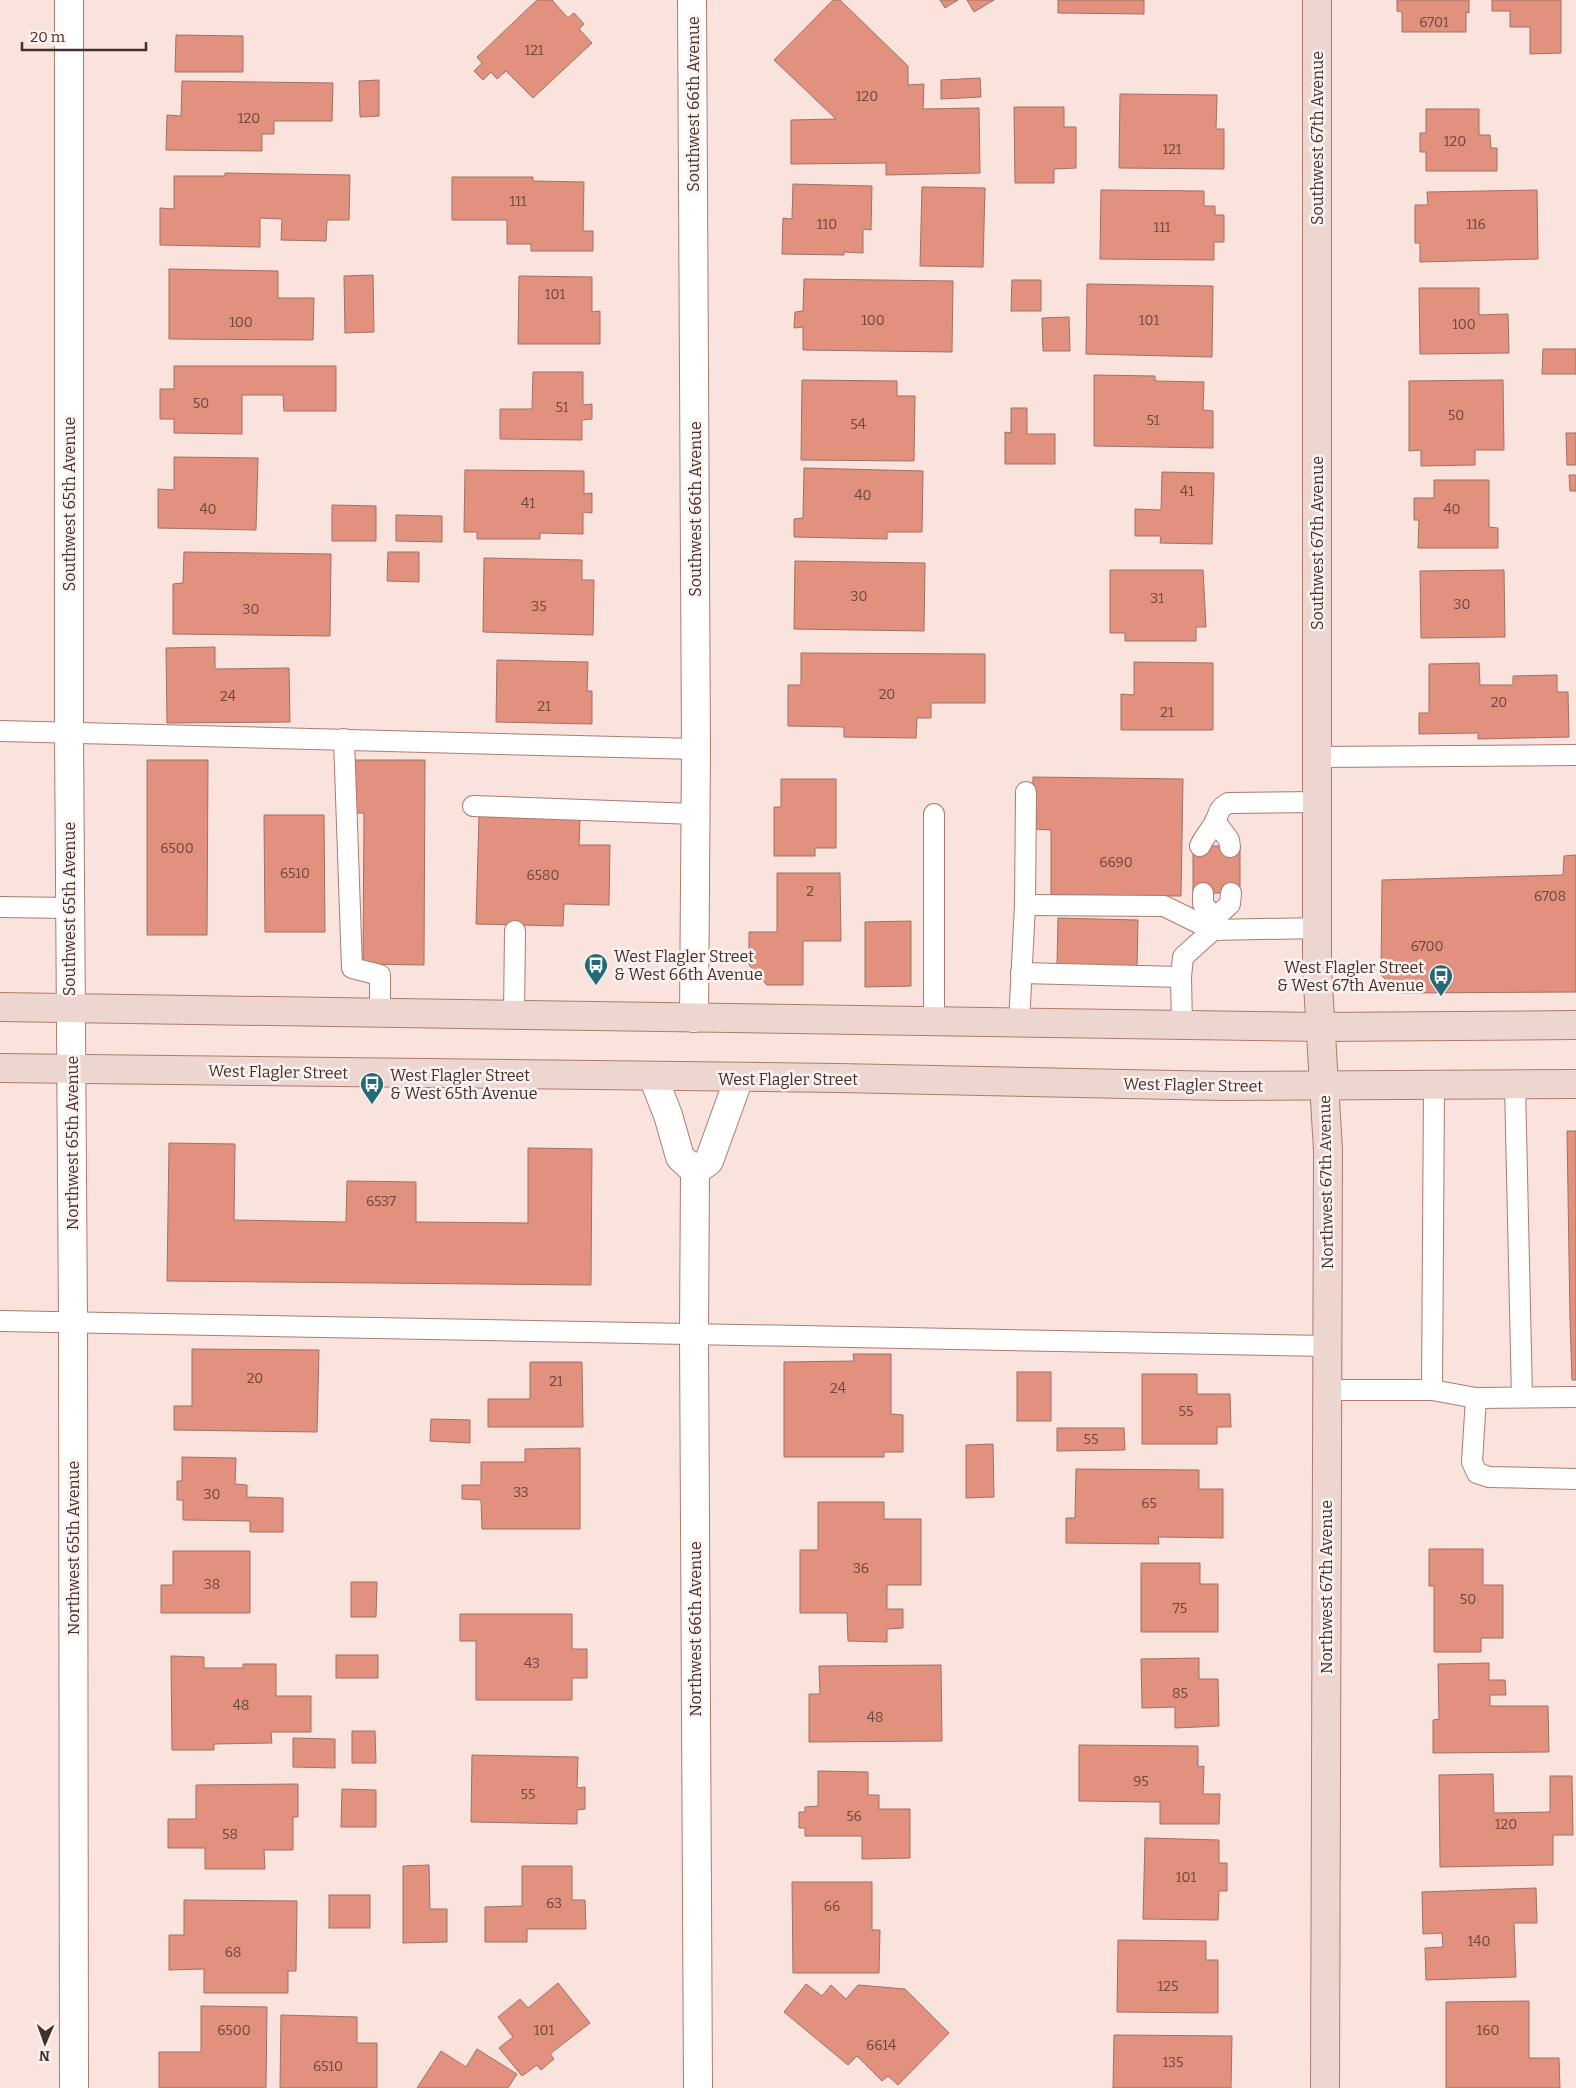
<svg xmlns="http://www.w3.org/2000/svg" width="1576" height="2088" viewBox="0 0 1576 2088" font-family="Bitter,serif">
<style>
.building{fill:#e2917e;stroke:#a17064}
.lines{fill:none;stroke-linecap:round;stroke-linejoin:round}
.lane-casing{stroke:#ad7b6f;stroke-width:22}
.street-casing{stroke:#ad7b6f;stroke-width:30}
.secondary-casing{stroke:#ad7b6f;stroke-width:30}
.lane{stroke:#fff;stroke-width:20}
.street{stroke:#fff;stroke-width:28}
.secondary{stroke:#eed6d0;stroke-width:28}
.labels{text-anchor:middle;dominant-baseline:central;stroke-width:5;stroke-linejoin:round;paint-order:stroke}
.number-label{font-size:14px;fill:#6c483f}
.street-label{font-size:16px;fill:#442f2a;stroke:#fef3f0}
.poi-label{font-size:16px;fill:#442f2a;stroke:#fef3f0;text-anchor:start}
</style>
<rect width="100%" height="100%" fill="#fae3dd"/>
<g class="building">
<path d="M537,0H552L568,18L574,13L584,24L579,29L592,43L533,98L506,71L497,79L491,72L483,80L474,71L482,63L477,57Z"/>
<path d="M833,0H840L908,66V85L924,84L923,109L979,108L980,173L886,175V163L791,164V120L836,119L774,60Z"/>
<path d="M940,0H958L945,8Z"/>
<path d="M967,0H994L974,12Z"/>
<path d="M1058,0H1144V14L1058,13Z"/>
<path d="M1397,0H1469V13L1466,12V32H1402V12L1397,11Z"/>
<path d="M1492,0H1561V53L1530,54V27H1510V11H1492Z"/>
<path d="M176,35L243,36V72H175Z"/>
<path d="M980,78L981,97L941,99V80Z"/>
<path d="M379,80V116L360,117L359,81Z"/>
<path d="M182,81L333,83L332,121H274V134H262V151L166,150L167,115L181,116Z"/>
<path d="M1120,94L1217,95L1216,129H1224V169L1119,168Z"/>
<path d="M1014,107H1064V127H1076V168L1054,169V183H1015Z"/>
<path d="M1426,109H1479V135H1490L1491,148H1497V171H1426V152H1420V133H1426Z"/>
<path d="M225,173L350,175L349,220H327L326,241L281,240L282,219L260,218V247L160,245V208L174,209V176H225Z"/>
<path d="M452,177H533V181L584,182L583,231H593V251H531V244H507V220H452Z"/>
<path d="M793,184L872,186L871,230L863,229V253L844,252V255L782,254L783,218L792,219Z"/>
<path d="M922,187L985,188L983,267L920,266Z"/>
<path d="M1101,190L1204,191V206H1215V215H1224V242H1214V260L1100,259Z"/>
<path d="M1537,190L1538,259L1420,262V243H1415V205H1428L1427,192Z"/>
<path d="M169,269L278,271V298H314L313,340L169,339Z"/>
<path d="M373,275L374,332L345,333L344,276Z"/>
<path d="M519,276L592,277V312L600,311V344H518Z"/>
<path d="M804,279L953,281L952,352L803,350V327L794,328L795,312L803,311Z"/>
<path d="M1012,280H1041V311H1011Z"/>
<path d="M1087,284L1213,286L1212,357L1086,354Z"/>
<path d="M1419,288H1479V315L1508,314L1509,353L1420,354Z"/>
<path d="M1069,317L1070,351H1043L1042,318Z"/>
<path d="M1543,349H1576V374H1542Z"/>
<path d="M174,366H336V411H284L283,395H242V434L174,433V419H160V389H174Z"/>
<path d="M533,372H583V405L592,404V419L582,420V440L500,439V409H532Z"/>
<path d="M1094,375L1155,376V381L1204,382L1203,410L1213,411V448L1094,446Z"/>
<path d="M802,380L897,381V396H915L914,461L801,460Z"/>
<path d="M1503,380L1504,450H1475V465L1421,466V450L1409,451V381Z"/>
<path d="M1011,408H1027V434H1055V464H1005V432L1011,433Z"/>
<path d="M1566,433H1576V465H1567Z"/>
<path d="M174,457L258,458L256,530L158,528V489L174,490Z"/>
<path d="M804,468L923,471L922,532H887V539L794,537V519L803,518Z"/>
<path d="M465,470L584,471V494L592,493V513L583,512V534L540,533V539H477V532H464Z"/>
<path d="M1162,472L1214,473L1212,544L1160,543L1161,536H1135V509L1161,510Z"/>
<path d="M1569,475H1576V491H1570Z"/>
<path d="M1434,480H1489V527L1498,528V548H1418L1419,520H1414V498H1434Z"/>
<path d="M332,505L376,506V541H332Z"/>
<path d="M396,515L442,516V542L396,541Z"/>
<path d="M184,552L331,554L330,636L173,634V584L183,583Z"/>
<path d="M388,552H419V582L387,581Z"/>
<path d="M484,558L582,560V580H594L593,635L483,632Z"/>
<path d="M795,561L925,563L924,631L794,629Z"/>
<path d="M1110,570H1203L1206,627H1196V641H1125V633H1110Z"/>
<path d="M1504,570L1505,637L1421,638L1420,571Z"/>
<path d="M215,647V669L289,668L290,722L167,723L166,648Z"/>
<path d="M801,653L985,654V703H931V718H917L916,738L844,737V727L788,726V685H801Z"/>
<path d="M497,660L588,662L587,691H592V724L496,722Z"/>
<path d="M1134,662L1213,663V730H1121V694L1134,695Z"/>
<path d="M1479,663L1480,685H1513V676L1557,675V692H1568L1569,737L1478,739V733L1419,734V713H1429V664Z"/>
<path d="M147,760H208L207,935H147Z"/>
<path d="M350,760H425L424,965L363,964L364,813H350Z"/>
<path d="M1033,777L1183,779L1181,896L1051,895V830L1032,829Z"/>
<path d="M781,779H836V848H815V856H774V807H781Z"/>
<path d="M264,815H324L325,932H265Z"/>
<path d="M479,816L580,818L579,845H610L609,905L564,904L563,926L476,924Z"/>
<rect x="1193" y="846" width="47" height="47"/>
<path d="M1576,855V992L1400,993L1381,975L1382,880L1563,875L1564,856Z"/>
<path d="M777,873H840L841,941H803V985H767L749,965V932H777Z"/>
<path d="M1058,918L1138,920L1137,967L1057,965Z"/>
<path d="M911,921V986L865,987V922Z"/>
<path d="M1567,1131H1576V1380H1572L1570,1319Z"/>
<path d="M169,1143L235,1144L234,1220L346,1222L347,1181L416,1182V1222L528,1223V1148L592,1149L591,1285L167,1281Z"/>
<path d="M192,1349L319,1350L317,1432L174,1430V1406H192Z"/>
<path d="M853,1354H891V1414L903,1415V1452H884V1457H784V1362L854,1361Z"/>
<path d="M530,1362H582L583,1427H488V1399H530Z"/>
<rect x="1017" y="1372" width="34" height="49"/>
<path d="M1142,1374H1197V1394H1230L1231,1427H1217V1444H1142Z"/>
<path d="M431,1419L470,1420V1443L430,1441Z"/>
<path d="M1057,1428H1124L1125,1450L1057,1451Z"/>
<path d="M993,1444L994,1497L966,1498V1445Z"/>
<path d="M580,1448V1529H482L481,1500L462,1499V1485H481V1462H525V1449Z"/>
<path d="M182,1457L236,1458L235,1484L247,1485V1497L283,1498V1532H250V1521L183,1520V1500H177V1481H182Z"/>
<path d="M1076,1469L1199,1470V1489H1223V1538L1158,1537L1159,1544L1066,1543V1518H1075Z"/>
<path d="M818,1502H884V1519H921V1585H887V1609H903V1628L887,1629V1642L848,1641L847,1613H800V1550H818Z"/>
<path d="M1429,1549H1483V1585H1503V1638H1481V1652H1434V1586H1429Z"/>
<path d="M173,1551H250V1613H161V1585H173Z"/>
<path d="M1141,1563H1200V1584H1218V1632H1141Z"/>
<path d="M351,1582H377L376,1617H351Z"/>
<path d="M460,1614H572V1649H587V1678H572V1700H476V1641H460Z"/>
<rect x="336" y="1655" width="42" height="23"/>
<path d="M171,1656L204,1657V1668H243V1664H276V1696H311V1732H271L272,1743L214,1744V1750H172Z"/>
<path d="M1199,1658V1679H1218L1219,1726L1175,1728V1707L1142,1708L1141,1659Z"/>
<path d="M1489,1663V1680H1505L1506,1695H1490V1706H1548L1549,1752L1433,1753V1720L1439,1719L1438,1664Z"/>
<path d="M941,1665L942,1741L809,1742V1694H820L819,1666Z"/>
<path d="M352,1731H375L376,1763H352Z"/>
<path d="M293,1738L335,1739V1768L293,1767Z"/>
<path d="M1079,1745L1198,1746V1767L1204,1766L1203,1794H1220L1219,1824H1160V1802L1079,1801Z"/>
<path d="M472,1755L578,1757L577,1788L585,1787V1809L577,1810V1824L471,1822Z"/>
<path d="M818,1771L868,1772V1795H879V1809H910V1858L862,1859V1836H805V1828H799V1812H805V1807L818,1806Z"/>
<path d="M1493,1774L1494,1813L1550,1812V1776H1572L1573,1835H1553V1865L1440,1867L1439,1775Z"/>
<path d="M298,1784V1817H293V1850H264L265,1869H205V1848H168V1819H196V1785Z"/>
<path d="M342,1789L376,1790V1827H341Z"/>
<path d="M1145,1838L1219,1840V1863H1227V1891H1219L1218,1920L1143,1919Z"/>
<path d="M429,1865L430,1909H447V1942L403,1943V1866Z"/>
<path d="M522,1866H572V1900H585L586,1929H527V1942H485V1907L522,1906Z"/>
<path d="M792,1882H872V1930H880L879,1973H793Z"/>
<path d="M1536,1888L1537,1923H1514L1516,1977L1426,1980L1425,1948L1443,1947L1442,1933L1423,1934L1422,1892Z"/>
<rect x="329" y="1895" width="41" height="33"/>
<path d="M184,1900L297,1901L296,1971H288V1993H204V1969L169,1970V1935H184Z"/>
<path d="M1118,1940L1206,1941V1960H1218V2013L1117,2012Z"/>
<path d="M558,1983L590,2023L550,2054L554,2059L541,2070L537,2065L522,2076L499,2048L513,2037L498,2017L520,1999L528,2008Z"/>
<path d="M806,1984L822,1996L831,1985L846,1999L858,1985L905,1989L949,2033L898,2085L888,2076L882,2081L857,2056L848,2065L784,2012Z"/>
<path d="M1529,2001V2058H1559L1560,2088H1446V2002Z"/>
<path d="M201,2006L267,2007L266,2088H159V2052H201Z"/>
<path d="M281,2015L357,2017V2043H377V2088H280Z"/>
<path d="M1114,2035L1232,2036L1231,2088H1113Z"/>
<path d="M477,2049L517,2074L508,2088H417L441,2051L466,2067Z"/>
</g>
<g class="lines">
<g class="lane-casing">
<g id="lane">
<path d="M0,731L696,749"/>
<path d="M344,739L352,968L380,975V1013"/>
<path d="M1317,757L1576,755"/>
<path d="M473,806L695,814"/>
<path d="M934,814V1021"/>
<path d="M1215,821L1229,840L1230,847"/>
<path d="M1200,846C1204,837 1210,831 1215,822C1220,812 1217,810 1228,803L1317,802"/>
<path d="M1203,893V904L1215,918L1230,904L1231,893"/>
<path d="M1025,905L1164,906L1213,930L1317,928"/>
<path d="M0,907L69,908"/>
<path d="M1021,973L1181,977"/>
<path d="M514,1016L515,931"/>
<path d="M1019,1023L1025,905L1026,792"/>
<path d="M1182,1025L1181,977L1183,957L1213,930L1215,920"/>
<path d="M1515,1085L1522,1397"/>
<path d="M0,1321L1327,1346"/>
<path d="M1327,1390H1432L1476,1398L1576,1397"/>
<path d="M1432,1390L1434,1086"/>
<path d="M1476,1398L1472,1462L1477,1473L1489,1477L1576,1479"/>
</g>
</g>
<g class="street-casing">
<g id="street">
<path d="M69,0V732L73,1322L74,2088"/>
<path d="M692,0L696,749L694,1018"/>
<path d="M653,1077L668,1115L680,1157L695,1171"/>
<path d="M695,1171L694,1334L698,2088"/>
<path d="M695,1171L709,1161L739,1078"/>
</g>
</g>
<g class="secondary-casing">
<g id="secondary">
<path d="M1317,0V968L1328,1150L1325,2088"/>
<path d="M0,1007L1320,1027L1576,1025"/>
<path d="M0,1068L839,1078L1224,1086L1576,1084"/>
</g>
</g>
<use href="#lane" class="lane"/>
<use href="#street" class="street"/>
<use href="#secondary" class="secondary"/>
</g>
<defs>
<g id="bus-pin" transform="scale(1.25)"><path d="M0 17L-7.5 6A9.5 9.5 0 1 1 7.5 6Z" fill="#236a78" stroke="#fef3f0"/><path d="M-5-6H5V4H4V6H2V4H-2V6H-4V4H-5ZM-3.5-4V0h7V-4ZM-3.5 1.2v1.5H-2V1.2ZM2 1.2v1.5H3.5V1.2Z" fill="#fff"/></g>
</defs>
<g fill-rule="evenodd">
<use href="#bus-pin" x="596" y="965"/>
<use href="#bus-pin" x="1441" y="976"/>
<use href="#bus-pin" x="372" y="1084"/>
</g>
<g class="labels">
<g class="number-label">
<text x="1434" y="22">6701</text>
<text x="534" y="50">121</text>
<text x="867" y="96">120</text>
<text x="249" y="118">120</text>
<text x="1455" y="141">120</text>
<text x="1172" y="149">121</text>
<text x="518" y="201">111</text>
<text x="827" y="224">110</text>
<text x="1476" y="224">116</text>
<text x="1162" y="227">111</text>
<text x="555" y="294">101</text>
<text x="873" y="320">100</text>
<text x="1149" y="320">101</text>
<text x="241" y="322">100</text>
<text x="1464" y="324">100</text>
<text x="201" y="403">50</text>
<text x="562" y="407">51</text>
<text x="1456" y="415">50</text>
<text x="1153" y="420">51</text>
<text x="858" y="424">54</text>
<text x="1187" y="491">41</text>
<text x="863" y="495">40</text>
<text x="528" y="503">41</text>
<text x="208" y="509">40</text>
<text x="1452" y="509">40</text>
<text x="859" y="596">30</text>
<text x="1157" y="598">31</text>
<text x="1462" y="604">30</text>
<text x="539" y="606">35</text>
<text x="251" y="609">30</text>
<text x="887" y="694">20</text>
<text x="228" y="696">24</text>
<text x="1499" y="702">20</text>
<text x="544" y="706">21</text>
<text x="1167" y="712">21</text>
<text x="177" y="848">6500</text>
<text x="1116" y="862">6690</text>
<text x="295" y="873">6510</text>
<text x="543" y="875">6580</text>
<text x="810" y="891">2</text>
<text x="1550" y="896">6708</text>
<text x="1427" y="946">6700</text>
<text x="381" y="1201">6537</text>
<text x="255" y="1378">20</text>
<text x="556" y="1381">21</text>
<text x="838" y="1388">24</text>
<text x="1186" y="1411">55</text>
<text x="1091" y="1439">55</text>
<text x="521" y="1492">33</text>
<text x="212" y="1494">30</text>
<text x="1149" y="1503">65</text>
<text x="861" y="1568">36</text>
<text x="212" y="1584">38</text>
<text x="1468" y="1599">50</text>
<text x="1180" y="1608">75</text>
<text x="532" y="1663">43</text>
<text x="1180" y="1693">85</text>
<text x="241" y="1705">48</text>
<text x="875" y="1717">48</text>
<text x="1141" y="1781">95</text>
<text x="528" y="1794">55</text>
<text x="854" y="1816">56</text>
<text x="1506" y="1824">120</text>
<text x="230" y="1834">58</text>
<text x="1186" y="1877">101</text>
<text x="554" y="1903">63</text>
<text x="832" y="1906">66</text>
<text x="1479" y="1941">140</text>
<text x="233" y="1952">68</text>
<text x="1168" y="1986">125</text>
<text x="234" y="2030">6500</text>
<text x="544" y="2030">101</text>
<text x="1488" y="2030">160</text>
<text x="881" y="2045">6614</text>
<text x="1173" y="2062">135</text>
<text x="328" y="2066">6510</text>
</g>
<g class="street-label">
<text transform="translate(693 104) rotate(-90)">Southwest 66th Avenue</text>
<text transform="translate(1317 138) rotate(-90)">Southwest 67th Avenue</text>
<text transform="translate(69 504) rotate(-90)">Southwest 65th Avenue</text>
<text transform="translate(695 509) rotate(-90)">Southwest 66th Avenue</text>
<text transform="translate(1317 543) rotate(-90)">Southwest 67th Avenue</text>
<text transform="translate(69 909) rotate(-90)">Southwest 65th Avenue</text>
<text transform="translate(278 1072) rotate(1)">West Flagler Street</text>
<text x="788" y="1079">West Flagler Street</text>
<text transform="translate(1193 1085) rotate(1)">West Flagler Street</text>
<text transform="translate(72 1143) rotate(-90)">Northwest 65th Avenue</text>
<text transform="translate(1326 1182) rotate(-91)">Northwest 67th Avenue</text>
<text transform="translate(73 1548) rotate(-90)">Northwest 65th Avenue</text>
<text transform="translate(1326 1587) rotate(-90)">Northwest 67th Avenue</text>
<text transform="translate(695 1629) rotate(-90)">Northwest 66th Avenue</text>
</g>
<g class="poi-label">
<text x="614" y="956">West Flagler Street<tspan x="614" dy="18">&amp; West 66th Avenue</tspan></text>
<text x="1424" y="967" text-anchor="end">West Flagler Street<tspan x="1424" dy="18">&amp; West 67th Avenue</tspan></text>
<text x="390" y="1075">West Flagler Street<tspan x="390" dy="18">&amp; West 65th Avenue</tspan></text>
</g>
</g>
<g transform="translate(45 2043) rotate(182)" stroke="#fef3f0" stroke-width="4" paint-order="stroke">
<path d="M0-4L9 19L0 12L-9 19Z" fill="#442f2a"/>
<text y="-8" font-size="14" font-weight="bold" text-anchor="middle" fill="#442f2a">N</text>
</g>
<path d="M22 42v8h124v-8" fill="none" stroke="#442f2a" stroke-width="2.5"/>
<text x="30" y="42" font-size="15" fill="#442f2a" stroke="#fef3f0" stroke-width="4" paint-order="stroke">20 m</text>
</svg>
